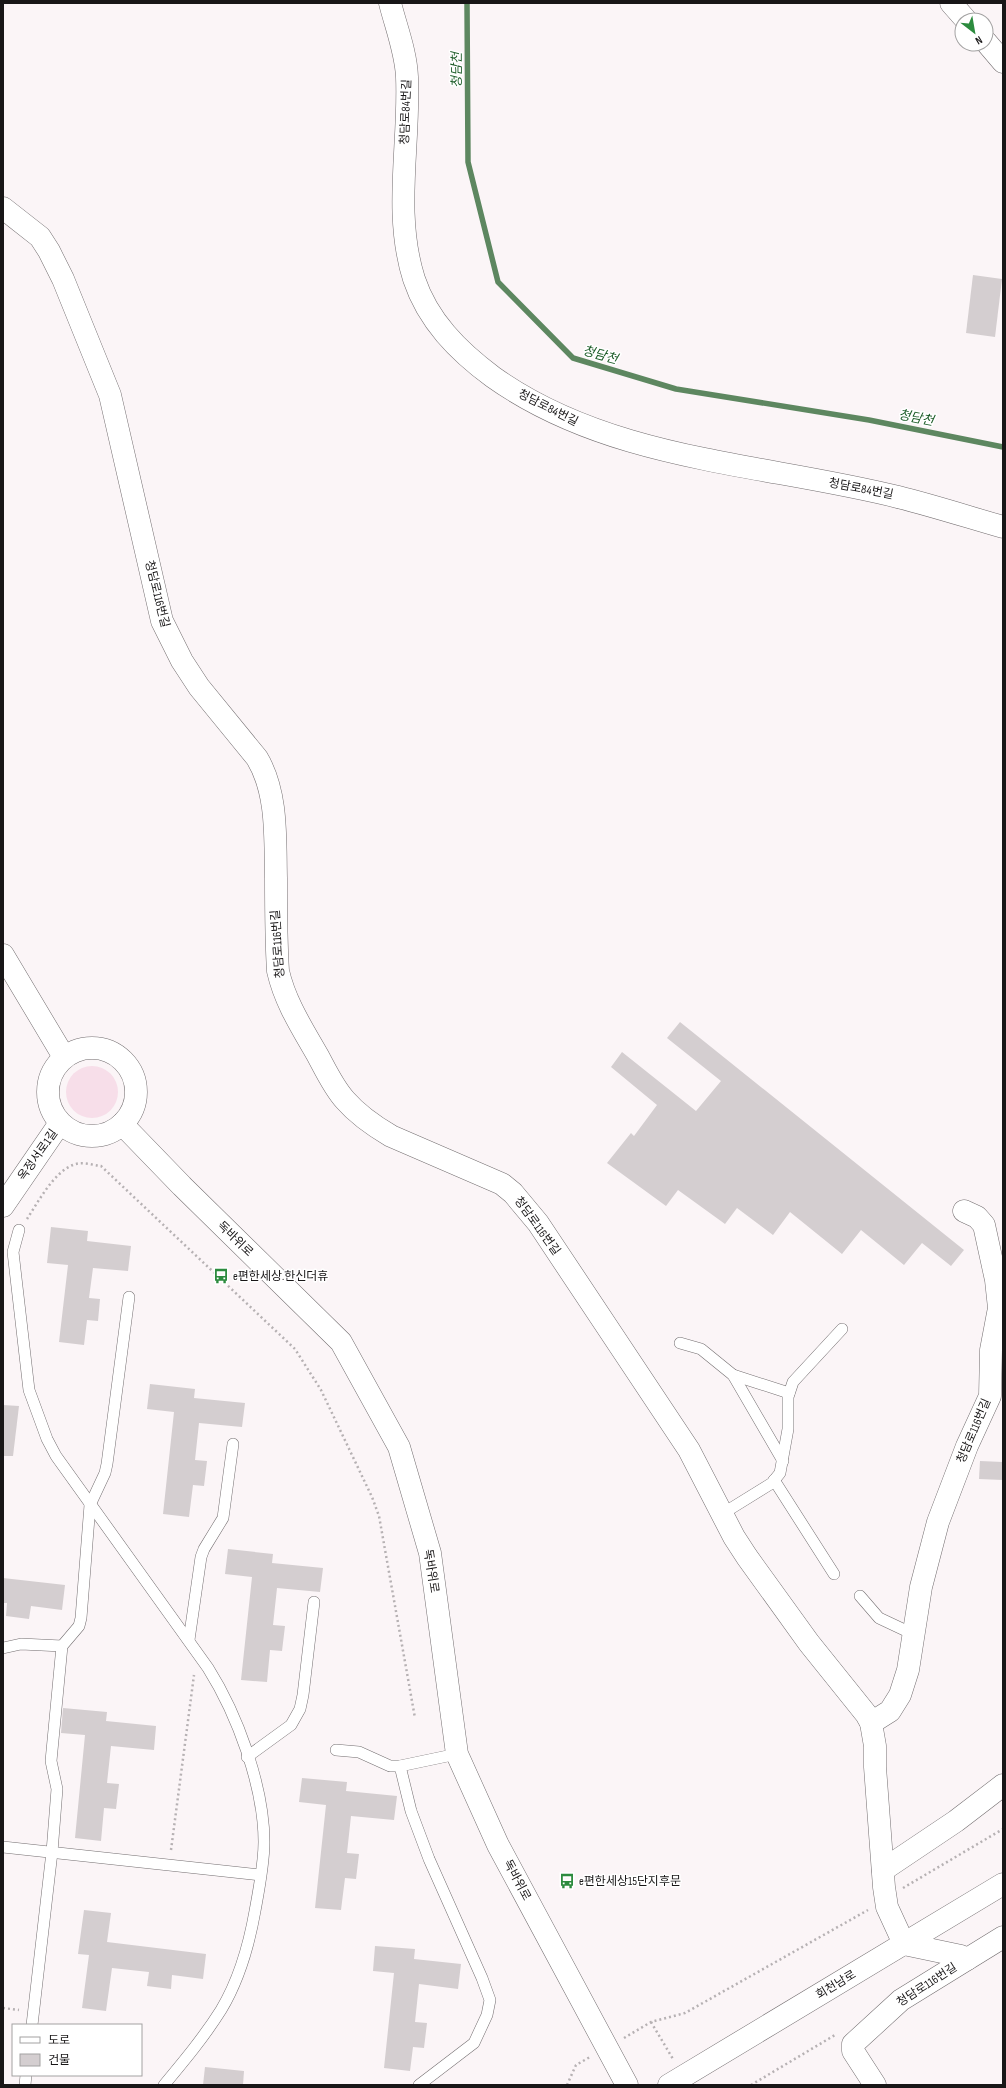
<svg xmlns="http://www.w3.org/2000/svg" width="1006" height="2088" viewBox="0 0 1006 2088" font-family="'Sofia Sans Condensed','Noto Sans KR',sans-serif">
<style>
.green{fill:#f7dee9}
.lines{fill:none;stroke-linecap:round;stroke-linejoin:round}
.stream{stroke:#5d8760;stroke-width:5.5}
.building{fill:#d4ced0}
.lane-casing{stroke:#736e70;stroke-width:12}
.street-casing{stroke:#736e70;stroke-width:23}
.secondary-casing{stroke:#736e70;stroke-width:23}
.path{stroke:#b6b1b3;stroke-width:2.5;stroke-dasharray:2 3;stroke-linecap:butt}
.lane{stroke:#fff;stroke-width:11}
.street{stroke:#fff;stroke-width:22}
.secondary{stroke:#fff;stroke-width:22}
.labels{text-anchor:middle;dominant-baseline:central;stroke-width:3;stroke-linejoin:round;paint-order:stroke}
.street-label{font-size:12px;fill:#181617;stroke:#fff}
.poi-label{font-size:12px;fill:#181617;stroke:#fff;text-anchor:start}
.water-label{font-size:13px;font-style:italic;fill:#1c5c28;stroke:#fff}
</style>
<rect width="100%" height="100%" fill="#fbf5f7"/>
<circle class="green" cx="92" cy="1092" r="26"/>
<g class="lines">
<path class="stream" d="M467,3L468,162L498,282L573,358L676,389L869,420L1003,447"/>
</g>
<g class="building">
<path d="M973,275L1002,279L995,337L966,333Z"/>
<path d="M680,1022L964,1250L951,1266L922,1243L904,1265L861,1230L842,1254L790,1212L773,1235L737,1208L725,1224L678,1190L666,1206L607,1163L631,1133L634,1136L657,1105L611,1067L622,1052L696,1111L721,1081L667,1038Z"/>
<path d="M51,1227L88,1231L87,1241L131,1246L128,1271L93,1268L89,1298L100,1299L98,1321L87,1320L84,1345L59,1342L68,1265L47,1263Z"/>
<path d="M150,1384L195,1389L194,1398L245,1403L242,1427L199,1423L195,1460L207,1461L204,1486L193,1485L189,1517L163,1514L174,1412L147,1409Z"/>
<path d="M3,1405L19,1406L13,1456H3Z"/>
<path d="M980,1461L1003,1462V1480L979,1479Z"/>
<path d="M228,1549L273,1554L272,1563L323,1568L320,1592L277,1588L273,1625L285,1626L282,1651L270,1650L267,1682L241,1680L252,1577L225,1574Z"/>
<path d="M3,1578L65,1585L62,1610L31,1606L29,1619L6,1616L7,1603H3Z"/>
<path d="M63,1708L107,1712L106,1721L156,1726L154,1750L111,1746L107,1783L119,1784L116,1809L104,1808L101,1841L75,1838L85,1735L61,1733Z"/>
<path d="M302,1778L347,1782L346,1791L397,1796L394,1820L351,1816L347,1853L359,1854L356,1879L345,1878L341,1910L315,1908L326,1805L299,1802Z"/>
<path d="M84,1910L111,1913L107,1942L206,1954L203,1979L172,1975L171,1989L147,1986L149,1972L112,1968L106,2011L82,2008L89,1955L78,1954Z"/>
<path d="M375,1946L415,1949L414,1959L461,1964L458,1989L419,1984L415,2022L427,2023L424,2048L413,2047L410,2071L384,2068L394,1973L373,1971Z"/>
<path d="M205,2067L244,2071L243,2085H203Z"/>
</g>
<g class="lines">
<g class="lane-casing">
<g id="lane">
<path d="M19,1230L13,1252L29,1390L47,1439L56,1456L208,1668C237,1714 264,1786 264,1842C264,1864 259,1889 255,1911C249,1945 239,1980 221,2010C204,2037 184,2061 164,2085"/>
<path d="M680,1343L701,1349L733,1375L783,1461"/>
<path d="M733,1375L789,1393"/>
<path d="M774,1480L834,1574"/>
<path d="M722,1514L772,1483L780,1473L788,1429V1397L793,1382L842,1329"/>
<path d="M860,1596L879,1618L913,1634"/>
<path d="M189,1640L201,1557L204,1549L223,1518L233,1444"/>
<path d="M3,1648L21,1644L62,1646"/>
<path d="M336,1750L359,1752L390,1766H400L457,1754"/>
<path d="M247,1757L291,1725L300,1709L303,1695L314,1602"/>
<path d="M400,1766L411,1811L429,1859L482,1978L490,2000L487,2015L474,2043L419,2085"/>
<path d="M3,1847L260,1875"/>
<path d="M32,2025L52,1852L57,1789L51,1761L62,1646L79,1626L81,1618L90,1505L105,1473L107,1464L129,1297"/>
<path d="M25,2085L26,2075"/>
</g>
</g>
<g class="street-casing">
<g id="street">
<path d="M390,3C396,27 406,52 407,77C410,144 393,213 414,279C428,321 458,351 493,377C611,461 762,463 898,497C934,506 968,517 1003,527"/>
<path d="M951,3L966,20"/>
<path d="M986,42L1003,62"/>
<path d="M3,208L40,237L49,251L63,279L110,395L162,621L182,661L199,687L257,758C278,793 275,839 276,878C276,909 276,940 278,971C285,1002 302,1028 318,1056C326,1071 334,1088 345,1100C358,1115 374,1126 391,1136L502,1184L513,1193L538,1223L689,1450L734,1537L747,1557L809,1643L866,1714L871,1723L875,1746V1767L884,1887L887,1907L904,1944L961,1956L967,1959"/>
<path d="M3,1206L60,1123"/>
<path d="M871,1723L890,1711L900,1695L908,1670L921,1587L938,1522L967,1446L990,1396L991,1350L999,1308L996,1280L984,1225L977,1217L964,1211"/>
<path d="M883,1870L956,1821L1003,1785"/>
<path d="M875,2085L853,2051V2044L901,2000L1003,1937"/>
</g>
</g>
<g class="secondary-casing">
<g id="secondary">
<path d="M3,955L64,1057"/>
<circle cx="92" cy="1092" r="44"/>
<path d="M122,1124L182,1186L341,1342L399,1447L430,1553L457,1754L498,1845L627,2085"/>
<path d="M669,2085L1003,1884"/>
</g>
</g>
<g class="path">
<path d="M27,1219C38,1202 54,1172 73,1165C82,1161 92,1165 101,1166L295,1349L321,1390L372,1497L379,1516L415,1718"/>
<path d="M171,1850L194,1675"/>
<path d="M903,1888L1003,1829"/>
<path d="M3,2008L19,2010"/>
<path d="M651,2022L673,2059"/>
<path d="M624,2038L651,2022L685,2013L868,1910"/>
<path d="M567,2085L576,2065L590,2057"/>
<path d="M751,2085L835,2035"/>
</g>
<use href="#lane" class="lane"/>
<use href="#street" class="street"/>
<use href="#secondary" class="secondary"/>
</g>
<defs>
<g id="bus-bare" transform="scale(1.2)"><path d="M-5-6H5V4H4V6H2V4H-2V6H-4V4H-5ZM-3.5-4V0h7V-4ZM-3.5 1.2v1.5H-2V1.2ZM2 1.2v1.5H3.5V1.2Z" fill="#2c8b3e" stroke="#fff" stroke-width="2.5" paint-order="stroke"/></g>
</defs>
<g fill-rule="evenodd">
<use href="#bus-bare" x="221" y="1276"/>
<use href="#bus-bare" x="567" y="1881"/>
</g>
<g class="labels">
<g class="street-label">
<text transform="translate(406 112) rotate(-88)">청담로84번길</text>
<text transform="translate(548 408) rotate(27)">청담로84번길</text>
<text transform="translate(861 489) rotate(11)">청담로84번길</text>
<text transform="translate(157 594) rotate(76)">청담로116번길</text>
<text transform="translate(278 944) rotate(-94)">청담로116번길</text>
<text transform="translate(38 1155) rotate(-55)">옥정서로1길</text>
<text transform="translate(537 1226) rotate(54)">청담로116번길</text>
<text transform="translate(235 1239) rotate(44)">독바위로</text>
<text transform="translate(974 1431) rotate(-67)">청담로116번길</text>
<text transform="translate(431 1571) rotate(81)">독바위로</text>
<text transform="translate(517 1880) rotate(62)">독바위로</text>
<text transform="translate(836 1985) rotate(-31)">회천남로</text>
<text transform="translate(927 1985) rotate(-33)">청담로116번길</text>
</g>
<g class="poi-label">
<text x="233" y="1276">e편한세상.한신더휴</text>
<text x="579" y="1881">e편한세상15단지후문</text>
</g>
<g class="water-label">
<text transform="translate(457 70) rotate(-90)">청담천</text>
<text transform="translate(600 355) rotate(16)">청담천</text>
<text transform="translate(916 418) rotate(11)">청담천</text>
</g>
</g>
<rect width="1006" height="2088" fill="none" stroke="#181617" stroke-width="8"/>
<rect x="12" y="2024" width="130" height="52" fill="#ffffff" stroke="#a3a2a2"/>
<rect x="20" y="2037" width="20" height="6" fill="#ffffff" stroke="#a3a2a2"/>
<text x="48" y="2044" font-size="12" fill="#181617">도로</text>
<rect x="20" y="2054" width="20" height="12" fill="#d4ced0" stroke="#a3a2a2"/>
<text x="48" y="2064" font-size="12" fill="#181617">건물</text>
<g transform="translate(974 32) rotate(149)"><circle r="19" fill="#ffffff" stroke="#a3a2a2"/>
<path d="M0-3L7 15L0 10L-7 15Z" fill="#2c8b3e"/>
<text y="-6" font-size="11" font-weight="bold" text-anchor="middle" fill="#181617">N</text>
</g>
</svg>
